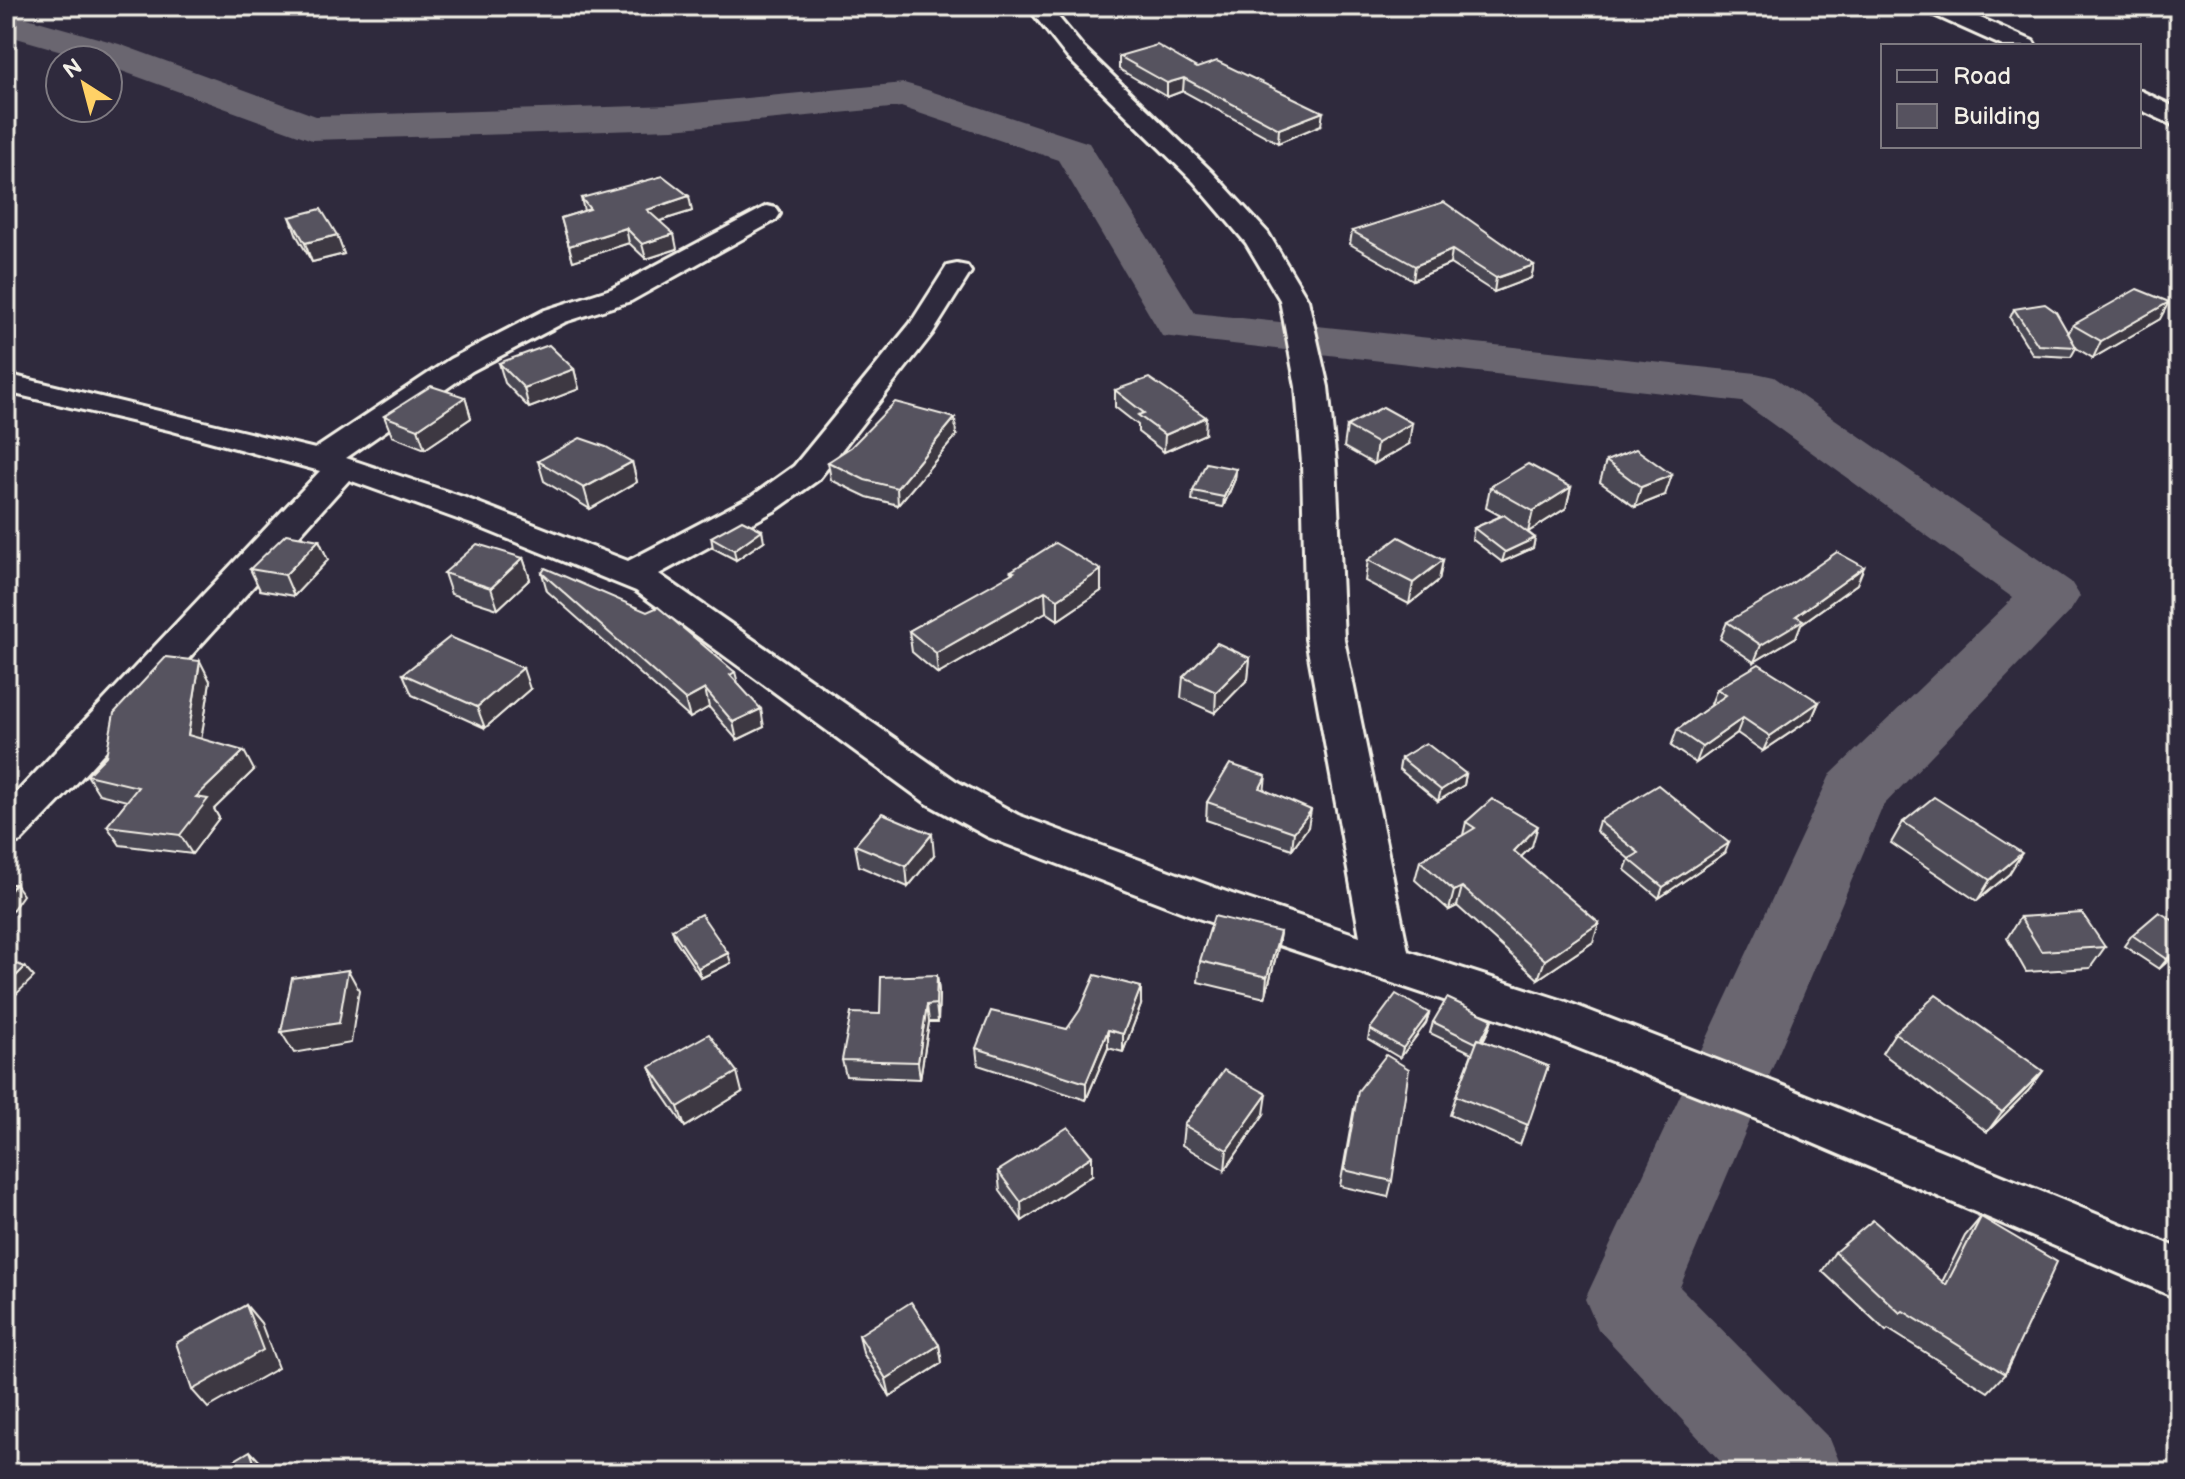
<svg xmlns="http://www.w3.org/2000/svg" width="2185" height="1479" viewBox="0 0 2185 1479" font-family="'Balsamiq Sans',sans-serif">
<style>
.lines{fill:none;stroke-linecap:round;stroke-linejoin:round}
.river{fill:#6a6670;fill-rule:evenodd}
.street-casing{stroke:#f4f1e8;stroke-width:6}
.secondary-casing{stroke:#f4f1e8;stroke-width:6}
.street{fill:#2f2a3d;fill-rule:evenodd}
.secondary{fill:#2f2a3d;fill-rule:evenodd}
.wall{fill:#4a4752;stroke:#f4f1e8;stroke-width:2}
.shaded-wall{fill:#3c3942;stroke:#f4f1e8;stroke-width:2}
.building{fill:#56525f;stroke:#f4f1e8;stroke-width:2}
</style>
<rect width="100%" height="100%" fill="#2f2a3d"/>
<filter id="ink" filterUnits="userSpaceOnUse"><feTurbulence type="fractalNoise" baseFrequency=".0125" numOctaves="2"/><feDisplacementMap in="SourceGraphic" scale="16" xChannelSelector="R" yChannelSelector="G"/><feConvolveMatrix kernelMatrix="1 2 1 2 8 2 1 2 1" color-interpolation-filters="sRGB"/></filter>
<g filter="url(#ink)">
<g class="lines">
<path class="river" d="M6,12L119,44L316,116L673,105L904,83L918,87L1089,143L1195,313L1756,373L1774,377L2071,582L2080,596L2071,610L1883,806L1680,1287L1830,1439L1844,1473H1731L1598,1329L1585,1299L1830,775L2013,598L1742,402L1162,336L1058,160L901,107L673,129L312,140L108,66V60H93L6,35Z"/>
<g class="street-casing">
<path id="street" d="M1027,6H1049L1083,47L1212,172L1268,233L1308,300L1328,387L1336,463L1344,639L1408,951L1564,1001L1781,1085L2179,1248V1299L1747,1115L1533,1030L1201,919L988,837L926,803L636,591L474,525L349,480L73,787L21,841L6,846V804L320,471L169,430L6,392V374L315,449L450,359L545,310L611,289L767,206L776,208L780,214L776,220L631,301L565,322L472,371L346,458L463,497L628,561L752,496L794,466L910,324L947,266L957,264L967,266L971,272L932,334L818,480L776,510L659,574L956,781L1018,815L1232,894L1360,936L1306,639L1302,463L1296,387L1280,300L1246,243L1194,182L1067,57Z"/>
</g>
<g class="secondary-casing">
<g id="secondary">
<path d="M1921,6H1953L2033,41L2036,46H2003L1925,11Z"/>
<path d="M2139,90L2179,109V128L2139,109Z"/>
</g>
</g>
<use href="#street" class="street"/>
<use href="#secondary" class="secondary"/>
</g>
<g class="wall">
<path d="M1119,56L1197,68L1321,125L1278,143L1183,91L1167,97L1119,69Z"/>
<path d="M581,198L692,211L660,221L677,249L646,259L629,243L573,261L561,218L584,211Z"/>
<path d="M290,217L337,235L344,254L312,262L297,236Z"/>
<path d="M1352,231L1534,265L1531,278L1494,292L1450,264L1413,280L1350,244Z"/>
<path d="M2014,309L2068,334L2073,325L2160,319L2093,358L2076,348L2071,357L2033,355L2010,318Z"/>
<path d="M499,363L574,369L579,389L529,408L505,383Z"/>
<path d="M1115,390L1205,434L1164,452L1138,432V425L1115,407Z"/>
<path d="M465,397L471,418L425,449L392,436L384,416Z"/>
<path d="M1347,426L1409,444L1374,464L1344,447Z"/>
<path d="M956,436L898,505L867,497L831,480L828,462Z"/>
<path d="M538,461L632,462L637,482L590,509L544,481Z"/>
<path d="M1606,461L1665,495L1635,507L1600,482Z"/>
<path d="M1236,469L1235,479L1223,507L1192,501L1193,491Z"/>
<path d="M1490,487H1571L1566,508L1528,532L1535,538L1533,548L1502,562L1472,539L1474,528L1501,516L1486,508Z"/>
<path d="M711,537L764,541L736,560L713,548Z"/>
<path d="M319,540L328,560L294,596L260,590L250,569Z"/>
<path d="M523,558L530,579L498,609L451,594L444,573Z"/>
<path d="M1368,560H1443L1439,580L1409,604L1365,581Z"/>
<path d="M1011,571L1101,591L1058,620L1046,612L938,674L912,652L909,631L1012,574Z"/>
<path d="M542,573L735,672L738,683L764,727L737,740L709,707L690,718L547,591Z"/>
<path d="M1857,584L1801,624L1796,637L1754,662L1720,639L1727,622Z"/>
<path d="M1250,658L1248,679L1215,713L1181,698L1183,677Z"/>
<path d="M403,674L530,689L485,728L412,695Z"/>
<path d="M210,681L201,739L254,770L214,809L219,818L192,854L120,845L107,826L127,801L99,794L87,775Z"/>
<path d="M1717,689L1819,702L1812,718L1763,751L1737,733L1696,763L1671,746L1677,730L1712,705L1711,704Z"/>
<path d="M1401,758L1466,774L1464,785L1438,801L1399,769Z"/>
<path d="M1265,790L1308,827L1292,849L1206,820L1207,802Z"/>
<path d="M1599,821L1725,853L1659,898L1625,870L1629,859L1596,831Z"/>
<path d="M1466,822L1532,846L1521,857L1593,942L1538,979L1457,906L1449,910L1415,880L1420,861L1463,835Z"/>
<path d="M1903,822L2009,874L1977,901L1891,843Z"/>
<path d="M855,845L934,855L908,887L859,866Z"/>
<path d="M2020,917L2105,947L2090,968L2026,972L2007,938Z"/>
<path d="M2179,924V951L2159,969L2124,946L2132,935Z"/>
<path d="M672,929L731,963L701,978L675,939Z"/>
<path d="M1280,932L1277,952L1265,998L1198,982L1200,961Z"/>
<path d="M937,975L939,992L938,1022H929L920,1079L846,1076L842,1060Z"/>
<path d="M1141,1005L1123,1052L1108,1048L1086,1100L978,1065L976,1048L1067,1029Z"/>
<path d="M1429,1013L1426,1023L1400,1058L1368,1039L1370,1029Z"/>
<path d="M1492,1019L1489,1029L1483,1041L1548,1066L1520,1145L1450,1115L1456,1096L1472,1053L1430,1033L1433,1022Z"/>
<path d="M1895,1033L2043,1071L2028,1091L1987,1132L1882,1053Z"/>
<path d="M650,1067L742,1092L685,1127L658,1087Z"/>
<path d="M1354,1108L1392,1181L1388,1197L1340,1186Z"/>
<path d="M1264,1114L1225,1170L1182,1145L1184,1125Z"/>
<path d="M998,1171L1092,1175L1022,1221L1000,1191Z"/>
<path d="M1981,1217L2005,1374L1988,1392L1888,1329L1886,1331L1822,1271L1835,1252L1942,1282L1965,1236Z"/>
<path d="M859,1335L939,1345L942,1363L890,1396L863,1353Z"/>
</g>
<g class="shaded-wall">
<path d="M1184,78L1183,91L1167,97V83Z"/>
<path d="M1323,112L1321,125L1278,143L1279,129Z"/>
<path d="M689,196L692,211L650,224L647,210Z"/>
<path d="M626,228L629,243L573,261L569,246Z"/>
<path d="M674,234L677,249L646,259L642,244Z"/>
<path d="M337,235L344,254L312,262L305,243Z"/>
<path d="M1452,250L1450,264L1413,280L1415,266Z"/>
<path d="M1534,265L1531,278L1494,292L1496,278Z"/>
<path d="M2169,302L2160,319L2093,358L2101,341Z"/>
<path d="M574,369L579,389L529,408L524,388Z"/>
<path d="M465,397L471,418L425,449L418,429Z"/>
<path d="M1206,417L1205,434L1164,452L1165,435Z"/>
<path d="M955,418L956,436L898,505L897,488Z"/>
<path d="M1412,423L1409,444L1374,464L1377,443Z"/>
<path d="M632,462L637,482L590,509L584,488Z"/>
<path d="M1236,469L1235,479L1223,507L1224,497Z"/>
<path d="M1672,475L1665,495L1635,507L1641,487Z"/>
<path d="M1571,487L1566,508L1528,532L1533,511Z"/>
<path d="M762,530L764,541L736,560L734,550Z"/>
<path d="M1535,538L1533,548L1502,562L1505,552Z"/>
<path d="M319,540L328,560L294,596L285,575Z"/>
<path d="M523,558L530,579L498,609L491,588Z"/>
<path d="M1443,560L1439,580L1409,604L1413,583Z"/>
<path d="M1864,567L1857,584L1801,624L1796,637L1754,662L1761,645L1796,616Z"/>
<path d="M1101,570V591L1058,620V599Z"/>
<path d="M1045,591L1046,612L938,674L936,653Z"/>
<path d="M1250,658L1248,679L1215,713L1216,692Z"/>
<path d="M200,661L210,681L199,754L188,735Z"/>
<path d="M523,668L530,689L485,728L477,707Z"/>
<path d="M705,689L709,707L690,718L685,700Z"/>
<path d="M1819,702L1812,718L1763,751L1770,736Z"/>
<path d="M761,709L764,727L737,740L733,722Z"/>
<path d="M1743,718L1737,733L1696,763L1702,747Z"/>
<path d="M244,751L254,770L214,809L219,818L192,854L180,835L196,797Z"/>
<path d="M1466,774L1464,785L1438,801L1441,790Z"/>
<path d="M1266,776L1264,793L1260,788Z"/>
<path d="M1311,810L1308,827L1292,849L1294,832Z"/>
<path d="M1538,826L1532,846L1508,870L1514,851Z"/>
<path d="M932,834L934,855L908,887L906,866Z"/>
<path d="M1729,843L1725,853L1659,898L1663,887Z"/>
<path d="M2022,853L2009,874L1977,901L1990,880Z"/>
<path d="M15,884L23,895L6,919V897Z"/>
<path d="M1462,887L1457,906L1449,910L1454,891Z"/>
<path d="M1599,923L1593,942L1538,979L1545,960Z"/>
<path d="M1280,932L1277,952L1265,998L1267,977Z"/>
<path d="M2179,948V951L2159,969L2167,959Z"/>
<path d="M728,953L731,963L701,978L698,968Z"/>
<path d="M25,967L34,977L6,1004V986Z"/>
<path d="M348,970L359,990L351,1043L294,1053L281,1032Z"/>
<path d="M937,975L939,992L938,1022L936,1004Z"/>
<path d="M1141,987V1005L1123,1052V1034Z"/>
<path d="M927,1005L929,1022L920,1079L918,1062Z"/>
<path d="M1429,1013L1426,1023L1400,1058L1403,1048Z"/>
<path d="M1492,1019L1489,1029L1475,1054L1478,1044Z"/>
<path d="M1108,1030V1048L1086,1100V1083Z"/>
<path d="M2043,1071L2028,1091L1987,1132L2002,1112Z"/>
<path d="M737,1072L742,1092L685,1127L678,1107Z"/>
<path d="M1267,1094L1264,1114L1225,1170L1227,1150Z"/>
<path d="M1092,1156V1175L1022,1221L1021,1202Z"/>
<path d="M246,1305L261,1323L278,1368L208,1408L192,1390Z"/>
<path d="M939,1345L942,1363L890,1396L886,1379Z"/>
<path d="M250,1451L266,1468L268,1473H258Z"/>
</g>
<g class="building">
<path d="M1157,45L1197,68L1217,61L1323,112L1279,129L1184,78L1167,83L1119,56Z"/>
<path d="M663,176L689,196L647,210L674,234L642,244L626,228L569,246L561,218L590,209L581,198Z"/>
<path d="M1444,202L1534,265L1496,278L1452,250L1415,266L1352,231Z"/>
<path d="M321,209L337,235L305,243L290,217Z"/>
<path d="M2137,289L2169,302L2101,341L2073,325Z"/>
<path d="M2045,304L2056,312L2076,347L2038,345L2014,309Z"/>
<path d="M549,345L574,369L524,388L499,363Z"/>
<path d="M1149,378L1206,417L1165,435L1138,415L1144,413L1115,390Z"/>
<path d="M431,386L465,397L418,429L384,416Z"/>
<path d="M895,402L955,418L897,488L865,480L828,462L851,447Z"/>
<path d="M1383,407L1412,423L1377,443L1347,426Z"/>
<path d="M580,438L606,447L632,462L584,488L538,461Z"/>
<path d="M1636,449L1672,475L1641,487L1606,461Z"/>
<path d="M1206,463L1236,469L1224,497L1193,491Z"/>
<path d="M1528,464L1571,487L1533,511L1490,487Z"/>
<path d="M1504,515L1535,538L1505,552L1474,528Z"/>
<path d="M742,520L762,530L734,550L711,537Z"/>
<path d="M286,534L319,540L285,575L250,569Z"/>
<path d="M1399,537L1443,560L1413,583L1368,560Z"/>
<path d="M1055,543L1101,570L1058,599L1045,591L936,653L909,631L1014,572L1011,571Z"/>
<path d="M477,544L523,558L491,588L444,573Z"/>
<path d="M1837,552L1864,567L1796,616L1803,620L1761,645L1727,622L1784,589Z"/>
<path d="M545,568L647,612L658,607L735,672L730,675L761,709L733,722L705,689L685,700L542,573Z"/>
<path d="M450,637L523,668L477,707L403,674Z"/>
<path d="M1217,643L1250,658L1216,692L1183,677Z"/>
<path d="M166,657L200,661L188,735L244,751L196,797L208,799L180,835L107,826L138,787L87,775L106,756L114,713Z"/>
<path d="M1759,664L1819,702L1770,736L1743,718L1702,747L1677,730L1726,695L1717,689Z"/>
<path d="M1426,743L1466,774L1441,790L1401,758Z"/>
<path d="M1230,764L1266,776L1260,788L1311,810L1294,832L1207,802Z"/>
<path d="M1658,785L1729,843L1663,887L1629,859L1639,853L1599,821Z"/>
<path d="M1934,797L2022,853L1990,880L1903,822Z"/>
<path d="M1492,799L1538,826L1514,851L1599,923L1545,960L1462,887L1454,891L1420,861L1475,828L1466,822Z"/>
<path d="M882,813L932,834L906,866L855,845Z"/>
<path d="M6,884H15L6,897Z"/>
<path d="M2159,912L2179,924V948L2167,959L2132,935Z"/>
<path d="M2082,913L2105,947L2041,951L2020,917Z"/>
<path d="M701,914L728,953L698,968L672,929Z"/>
<path d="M1214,916L1280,932L1267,977L1200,961Z"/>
<path d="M6,960L25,967L6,986Z"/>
<path d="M348,970L339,1023L281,1032L292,978Z"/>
<path d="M937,975L936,1004L927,1005L918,1062L842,1060L851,1013L880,1014L881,977Z"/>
<path d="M1095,975L1141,987L1123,1034L1108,1030L1086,1083L976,1048L991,1011L1067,1029L1080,1010Z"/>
<path d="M1396,994L1429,1013L1403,1048L1370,1029Z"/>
<path d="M1936,995L2043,1071L2002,1112L1895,1033Z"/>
<path d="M1447,998L1492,1019L1481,1040L1478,1039L1476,1043L1433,1022Z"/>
<path d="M709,1034L737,1072L678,1107L650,1067Z"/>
<path d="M1478,1039L1548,1066L1528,1125L1456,1096Z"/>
<path d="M1386,1055L1409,1069L1392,1181L1344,1170L1358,1091Z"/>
<path d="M1224,1070L1267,1094L1227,1150L1184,1125Z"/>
<path d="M1068,1127L1092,1156L1021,1202L998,1171Z"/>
<path d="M1981,1217L2057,1262L2005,1374L1903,1311L1900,1313L1835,1252L1873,1220L1946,1285Z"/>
<path d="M911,1302L939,1345L886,1379L859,1335Z"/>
<path d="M246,1305L263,1350L192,1390L176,1343Z"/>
<path d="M250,1451L258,1473H213Z"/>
</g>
</g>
<rect width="2185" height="1479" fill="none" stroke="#2f2a3d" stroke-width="32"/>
<rect x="16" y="16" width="2153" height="1447" fill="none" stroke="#f4f1e8" stroke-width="3" filter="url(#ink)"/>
<rect x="1881" y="44" width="260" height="104" fill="#2f2a3d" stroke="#7e7a81" stroke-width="2"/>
<rect x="1897" y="70" width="40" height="12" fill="#2f2a3d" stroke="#7e7a81" stroke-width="2"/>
<text x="1953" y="84" font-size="24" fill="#f4f1e8">Road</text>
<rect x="1897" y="104" width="40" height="24" fill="#56525f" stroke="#7e7a81" stroke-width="2"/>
<text x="1953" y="124" font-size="24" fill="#f4f1e8">Building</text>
<g transform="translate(84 84) rotate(324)"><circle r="38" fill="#2f2a3d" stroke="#7e7a81" stroke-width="2"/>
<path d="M0-6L14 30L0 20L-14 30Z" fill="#ffd166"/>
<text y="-12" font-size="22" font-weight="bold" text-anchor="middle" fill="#f4f1e8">N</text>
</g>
</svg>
